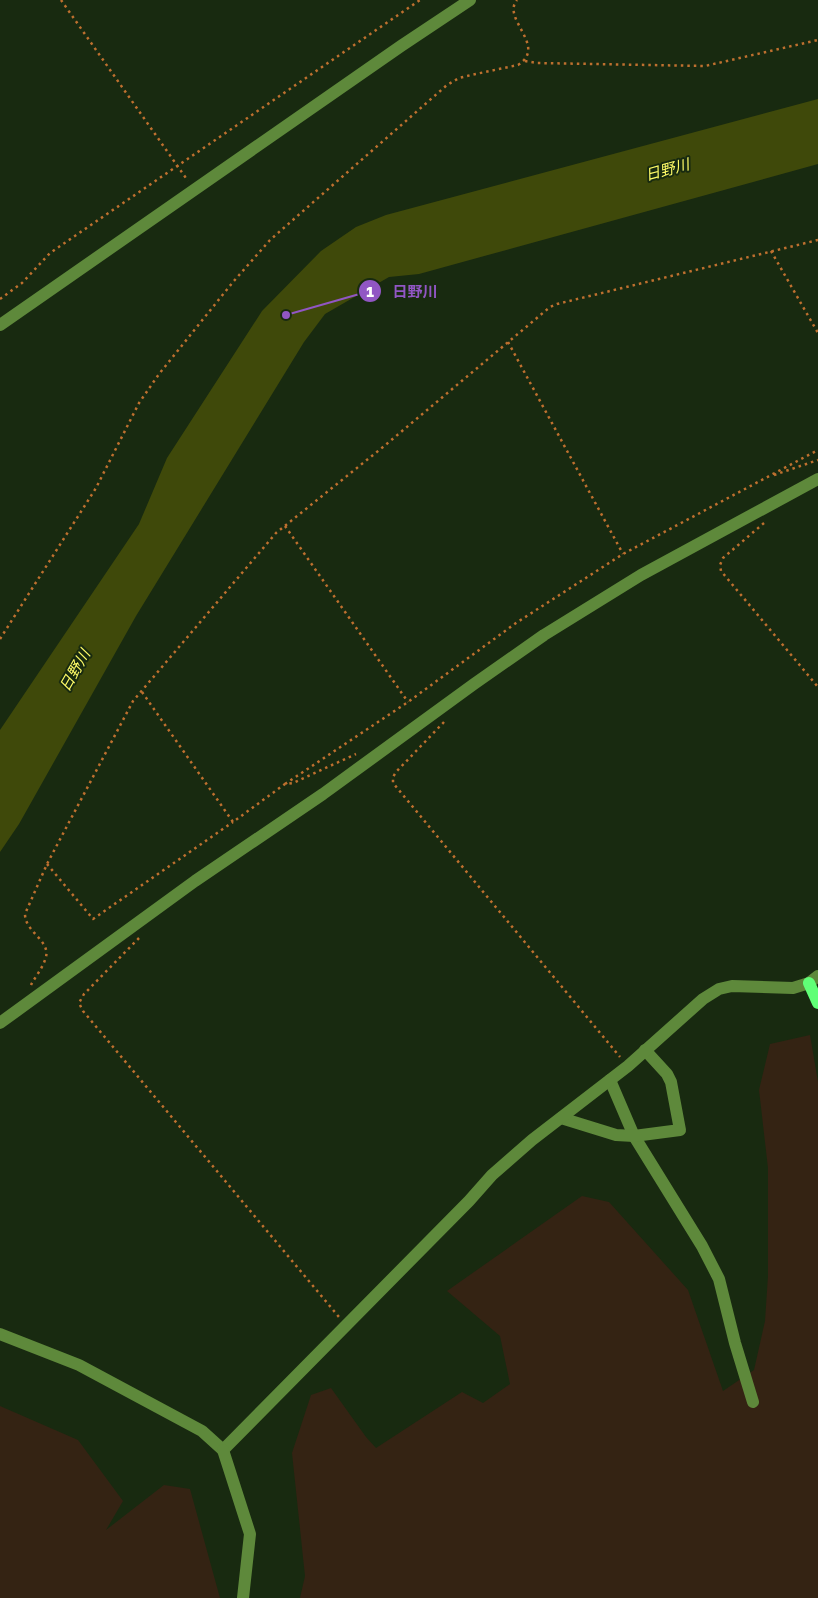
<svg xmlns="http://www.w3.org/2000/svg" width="818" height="1598" viewBox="0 0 818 1598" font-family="'Golos Text','Noto Sans JP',sans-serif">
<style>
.green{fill:#342313}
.water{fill:#3f490a}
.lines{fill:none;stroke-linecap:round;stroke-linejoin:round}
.path{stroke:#be702f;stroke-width:2.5;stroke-dasharray:2.5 4;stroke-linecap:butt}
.minor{stroke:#5e893b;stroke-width:12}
.major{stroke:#60ff77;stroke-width:12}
.labels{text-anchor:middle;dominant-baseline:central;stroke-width:4;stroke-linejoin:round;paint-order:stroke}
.water-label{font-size:15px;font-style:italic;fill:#fffc67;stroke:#182a10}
.leader{fill:none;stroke:#9156c4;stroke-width:2}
.callout-dot{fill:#9156c4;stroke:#182a10;stroke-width:2}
.mark-label{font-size:15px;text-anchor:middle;font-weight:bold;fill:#fff}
.callout-label{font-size:15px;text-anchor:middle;font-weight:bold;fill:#9156c4;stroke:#182a10;stroke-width:4;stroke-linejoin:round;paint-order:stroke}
</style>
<rect width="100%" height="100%" fill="#182a10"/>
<g class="green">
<path d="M810,1035L818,1082V1598H300L305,1576L292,1453L311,1395L331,1388L366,1437L376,1448L462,1392L483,1403L510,1384L500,1336L447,1291L582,1196L609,1202L688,1290L723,1391L754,1370L765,1321L768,1276V1168L759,1090L770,1044Z"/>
<path d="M0,1406L78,1440L123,1501L106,1530L164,1485L190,1489L220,1598H0Z"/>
</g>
<path class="water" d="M818,99V164L419,274L389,277L325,314L304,342L136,616L19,824L0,852V730L139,524L167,458L262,311L321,251L356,227L386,215Z"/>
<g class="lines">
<g class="path">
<path d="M61,0L188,181"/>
<path d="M525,61L537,63L705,66L818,40"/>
<path d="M771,251L818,333"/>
<path d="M0,299L22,283L50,253L420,0"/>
<path d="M508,342L623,554"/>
<path d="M774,475L818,460"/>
<path d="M764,523L723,558L720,565L721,571L818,687"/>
<path d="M285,526L408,702"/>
<path d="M0,639L96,488L139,403L159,374L233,282L270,240L447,85L459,78L471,75L518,65C548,46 501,19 517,0"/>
<path d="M142,692L233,822L285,784L293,783L356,754"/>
<path d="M444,722L396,772L393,777V783L620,1057"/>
<path d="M285,784L408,702L516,623L623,554L818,450"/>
<path d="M47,864L93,919L233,822"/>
<path d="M139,938L84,994L79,1003L83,1011L339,1317"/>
<path d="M31,985C35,977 42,969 45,960C53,941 25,933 25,914L47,864L133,701L276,533L383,447L550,307L557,304L818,240"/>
</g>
<g class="minor">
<path d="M0,325L401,46L470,0"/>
<path d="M0,1023L195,881L323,794L474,684L544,635L641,575L818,479"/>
<path d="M610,1080L634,1136L702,1246L719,1279L735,1343L753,1402"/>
<path d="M561,1118L616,1135L634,1136L680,1130L671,1082L667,1074L645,1050"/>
<path d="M0,1334L79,1365L202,1431L223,1450L469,1201L492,1175L532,1140L628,1066L703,999L719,989L732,986L793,988L809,983L818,976"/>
<path d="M223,1450L250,1534L243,1598"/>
</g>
<path class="major" d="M809,983L818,1003"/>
</g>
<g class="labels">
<g class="water-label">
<text transform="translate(667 169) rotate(-15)">日野川</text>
<text transform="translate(74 670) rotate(-60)">日野川</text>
</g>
</g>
<path class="leader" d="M286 315L370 291"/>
<g class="callout-dot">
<circle cx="286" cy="315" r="5"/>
<circle cx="370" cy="291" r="12"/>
</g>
<g class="mark-label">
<text x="370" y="297">1</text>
</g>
<g class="callout-label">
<text x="415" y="297">日野川</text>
</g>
</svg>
